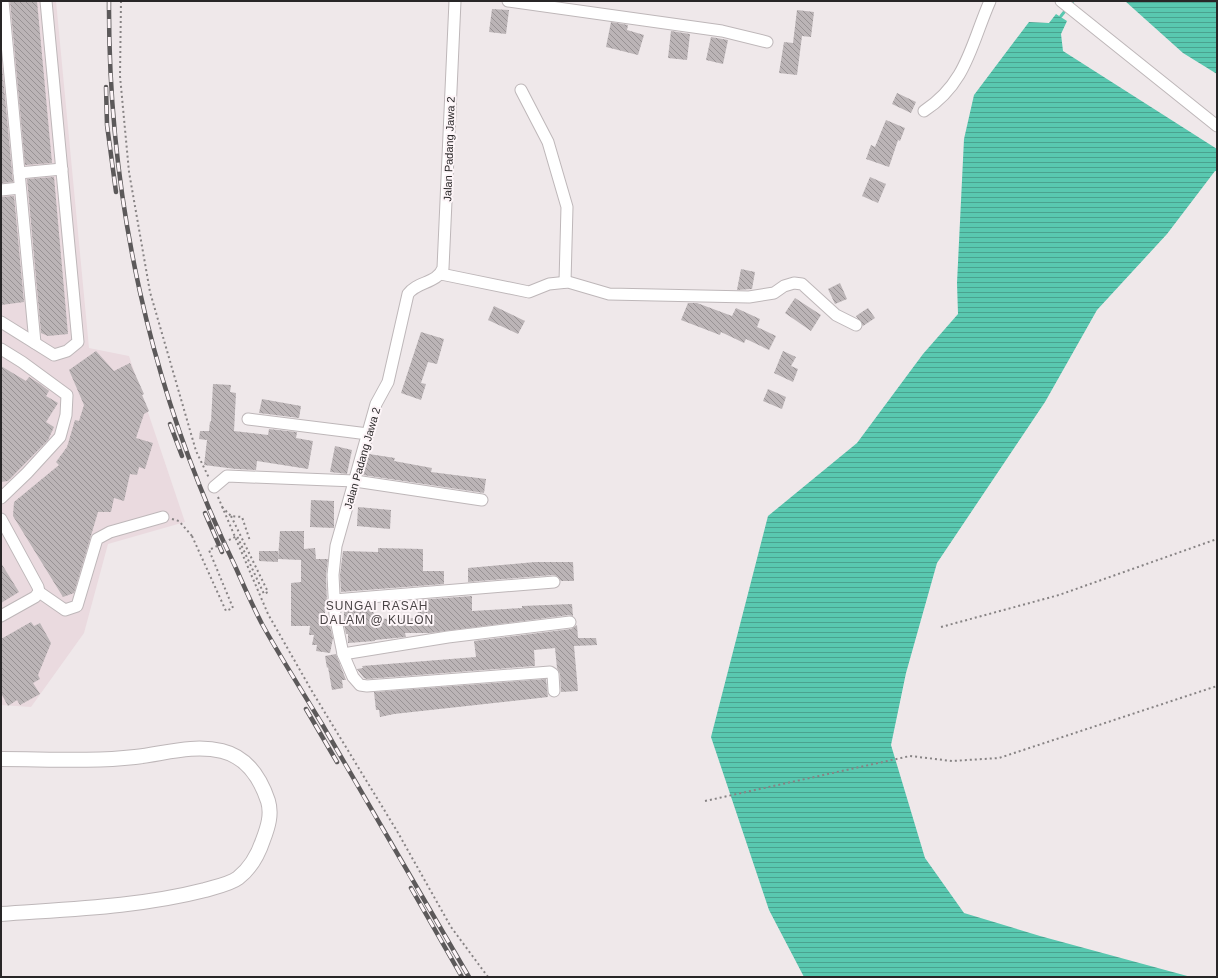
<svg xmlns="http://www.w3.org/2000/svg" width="1218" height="978" viewBox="0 0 1218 978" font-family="Arial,sans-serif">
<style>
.built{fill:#eadadf}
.water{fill:url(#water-rules)}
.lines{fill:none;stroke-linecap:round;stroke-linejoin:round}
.stream{stroke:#59c8b0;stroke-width:3}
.building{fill:url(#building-back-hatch)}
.minor-casing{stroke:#beb7b9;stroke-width:13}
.major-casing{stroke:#beb7b9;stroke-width:16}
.path{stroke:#878384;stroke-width:2;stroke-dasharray:2 3;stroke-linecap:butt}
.minor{stroke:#fff;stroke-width:11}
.major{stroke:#fff;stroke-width:14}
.rail-casing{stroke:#5c595a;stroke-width:4.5}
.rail{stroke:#fdf5f8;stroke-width:3;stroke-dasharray:9;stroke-linecap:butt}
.path-bridge{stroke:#878384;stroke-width:2;stroke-dasharray:2 3;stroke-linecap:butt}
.labels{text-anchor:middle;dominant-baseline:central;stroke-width:4;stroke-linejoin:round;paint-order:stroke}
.street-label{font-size:11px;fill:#282627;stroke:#fdf5f8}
.neighbourhood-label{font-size:12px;letter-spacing:1px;fill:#494345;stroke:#fdf5f8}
</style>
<defs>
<pattern id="water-rules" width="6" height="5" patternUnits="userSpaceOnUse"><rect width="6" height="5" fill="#59c8b0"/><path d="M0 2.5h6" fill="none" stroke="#4aa28f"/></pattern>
<pattern id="building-back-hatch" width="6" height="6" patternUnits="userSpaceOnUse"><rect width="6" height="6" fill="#bbb4b6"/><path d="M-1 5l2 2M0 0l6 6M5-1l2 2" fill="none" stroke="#989294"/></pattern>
</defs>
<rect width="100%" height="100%" fill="#efe8ea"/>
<path class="built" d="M1,1H56L89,348L129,356L185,522L108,544L84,633L31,707L1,705Z"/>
<g class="water">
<path d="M1125,1H1217V74L1183,53Z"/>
<path d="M1056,14L1067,21L1061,34L1063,51L1217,149V171H1215L1167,234L1097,310L1045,402L937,563L906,673L891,745L925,858L964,913L1040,936L1191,977H804L769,910L711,737L768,516L857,443L923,354L958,314L957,283L964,139L974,95L1029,22L1049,23Z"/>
</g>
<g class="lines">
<path class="stream" d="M1061,16L1073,1"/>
</g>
<g class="building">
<path d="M10,1H37L52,163L25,165Z"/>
<path d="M492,9L509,10L506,34L489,32Z"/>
<path d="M797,10L814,12L811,37L802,36L797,75L779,73L784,42L793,43Z"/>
<path d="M611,22L628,25L627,30L644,35L638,55L606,47Z"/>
<path d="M671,31L690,34L687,60L668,58Z"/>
<path d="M711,37L728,40L723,64L706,60Z"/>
<path d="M1,55L13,182L1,183Z"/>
<path d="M897,93L916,102L911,113L892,104Z"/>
<path d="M886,120L905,128L900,141L898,140L889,167L866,159L871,145L875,147Z"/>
<path d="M54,177L68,334L48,336L41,333L27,179Z"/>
<path d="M870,177L886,184L878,203L862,196Z"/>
<path d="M14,196L24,302L1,305V197Z"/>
<path d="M741,269L755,272L752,289L737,290Z"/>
<path d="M840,283L847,299L835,304L828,289Z"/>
<path d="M795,298L821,315L811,331L785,313Z"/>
<path d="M688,303H697L732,316L736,308L760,319L757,327L776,336L769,350L746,339L744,343L721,332L720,335L681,320Z"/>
<path d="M494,306L525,321L518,334L488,320Z"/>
<path d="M868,308L875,318L863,326L856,316Z"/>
<path d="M421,332L444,339L437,364L428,362L421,383L426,384L421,400L401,393Z"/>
<path d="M96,351L114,371L130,363L144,394L142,395L149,411L144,414L136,438L153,443L145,469L139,467L137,475L130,474L124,501L114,498L111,512H98L74,593L63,597L13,516L14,502L59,465L56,462L67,447L75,420L79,421L84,405L69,370Z"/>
<path d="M783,351L796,357L791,366L798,369L793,382L774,373Z"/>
<path d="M1,366L26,381L29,377L40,384L49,391L46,396L58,403L46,422L54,427L48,440L8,481L1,482Z"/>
<path d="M213,384L231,385L230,392L236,393L234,431L268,435L269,429L297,432L296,438L313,441L308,469L257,461L256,470L236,469L204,465L207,440L199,439L200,431H209L210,421L211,422Z"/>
<path d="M768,389L786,397L782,409L763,401Z"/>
<path d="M262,399L301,406L299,418L259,413Z"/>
<path d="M335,446L352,450L347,474L330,472Z"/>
<path d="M369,454L395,458L394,461L432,468L431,472L486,479L484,493L363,475Z"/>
<path d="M311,500L334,501V528L310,527Z"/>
<path d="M358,507L391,510L390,529L357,526Z"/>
<path d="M280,531H304V549L315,548L316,559H328L326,575L327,603H326L324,622H329L333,638L330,653L316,651L317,645H312L314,635H309L310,626H291V583L301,582V560L278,559Z"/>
<path d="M378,548L423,549V571H444V584L341,592L340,575L343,551L378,552Z"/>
<path d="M259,551H278V562L259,561Z"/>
<path d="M535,562H573L574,581H561L557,576L553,575L468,582V568Z"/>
<path d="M1,563L19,592L1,603Z"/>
<path d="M472,596V611L522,608V606L572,604L573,616L569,615L430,633H405L406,637L375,640V641L348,643V634H346L344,624V606L373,604L374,619L418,618L417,600Z"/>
<path d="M31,622L34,626L40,623L51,643L38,675L40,679L33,683L40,694L20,705L17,700L8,706L1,693V639Z"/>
<path d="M577,625L578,638H596L597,645L574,646L578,691L561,692L560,674L557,668L555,648L534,650L535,666L367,679L364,678L357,669L363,668L362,666L476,657L474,641L571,629Z"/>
<path d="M336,654L346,680H342L343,688L332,690L328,667L327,668L325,656Z"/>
<path d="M546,679L548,697L394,714L380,717L379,710H376L374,692Z"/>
</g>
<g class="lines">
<g class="minor-casing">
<g id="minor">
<path d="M3,1L35,343"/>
<path d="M455,1L443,268C437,284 417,281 408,294L388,382L376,404L336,546L333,575L335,615L343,654L353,677L360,685L367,686L550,672L553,674L554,691"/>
<path d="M508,1L722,31L767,42"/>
<path d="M1061,1L1217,126"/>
<path d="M521,90L548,142L567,207L565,282"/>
<path d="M924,111C967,83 971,44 990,1"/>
<path d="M19,173L62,169"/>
<path d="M1,190L20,188"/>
<path d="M441,274L529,292L549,284L568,282L609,294L749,297L774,293L784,286L794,283L802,284L836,315L856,325"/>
<path d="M1,322L54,355L67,351L78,342L46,1"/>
<path d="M1,349L22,362L67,395L66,415L60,437L27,473L1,498"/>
<path d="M248,419L368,434"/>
<path d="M214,487L227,476L355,481L482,500"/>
<path d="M1,519L38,587L39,592L35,597L1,616"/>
<path d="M39,592L65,610L77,606L97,539L110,532L163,517"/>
<path d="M334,600L554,582"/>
<path d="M343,654L448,637L570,622"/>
</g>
</g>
<g class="major-casing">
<path id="major" d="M1,759C46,759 91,762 135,757C164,754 192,744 222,751C247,757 260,777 268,801C272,814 268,827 263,840C258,855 251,868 238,878C230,884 215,887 205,890C139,907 69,909 1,914"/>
</g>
<g class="path">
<path d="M121,1L120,76L129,172L150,292L196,451L209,478"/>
<path d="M218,497L268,614L313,693L397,831L451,927L488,977"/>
<path d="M222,507L231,516L242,517L250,541"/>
<path d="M172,519L179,521L192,536"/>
<path d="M941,627L1059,595L1217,539"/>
<path d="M705,801L910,756L952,761L999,758L1217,686"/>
</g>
<use href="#minor" class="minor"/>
<use href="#major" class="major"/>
<g class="rail-casing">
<g id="rail">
<path d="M109,1C108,197 150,390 235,566C244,586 252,605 262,624C281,658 302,691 322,724C371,809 420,893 469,977"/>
<path d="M106,87L107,125L116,192"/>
<path d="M170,424L182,456"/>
<path d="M205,513L222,552"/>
<path d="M306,709L337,762"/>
<path d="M411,888L462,977"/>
</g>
</g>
<use href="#rail" class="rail"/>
<path class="path-bridge" d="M192,536L226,611L233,608L209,550L237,536L264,594L268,592L231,516"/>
</g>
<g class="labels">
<g class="street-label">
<text transform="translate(449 149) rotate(-88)">Jalan Padang Jawa 2</text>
<text transform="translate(362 458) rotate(-74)">Jalan Padang Jawa 2</text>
</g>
<g class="neighbourhood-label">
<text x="377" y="606">SUNGAI RASAH<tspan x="377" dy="14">DALAM @ KULON</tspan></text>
</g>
</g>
<rect width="1218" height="978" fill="none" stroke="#282627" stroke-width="4"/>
</svg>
